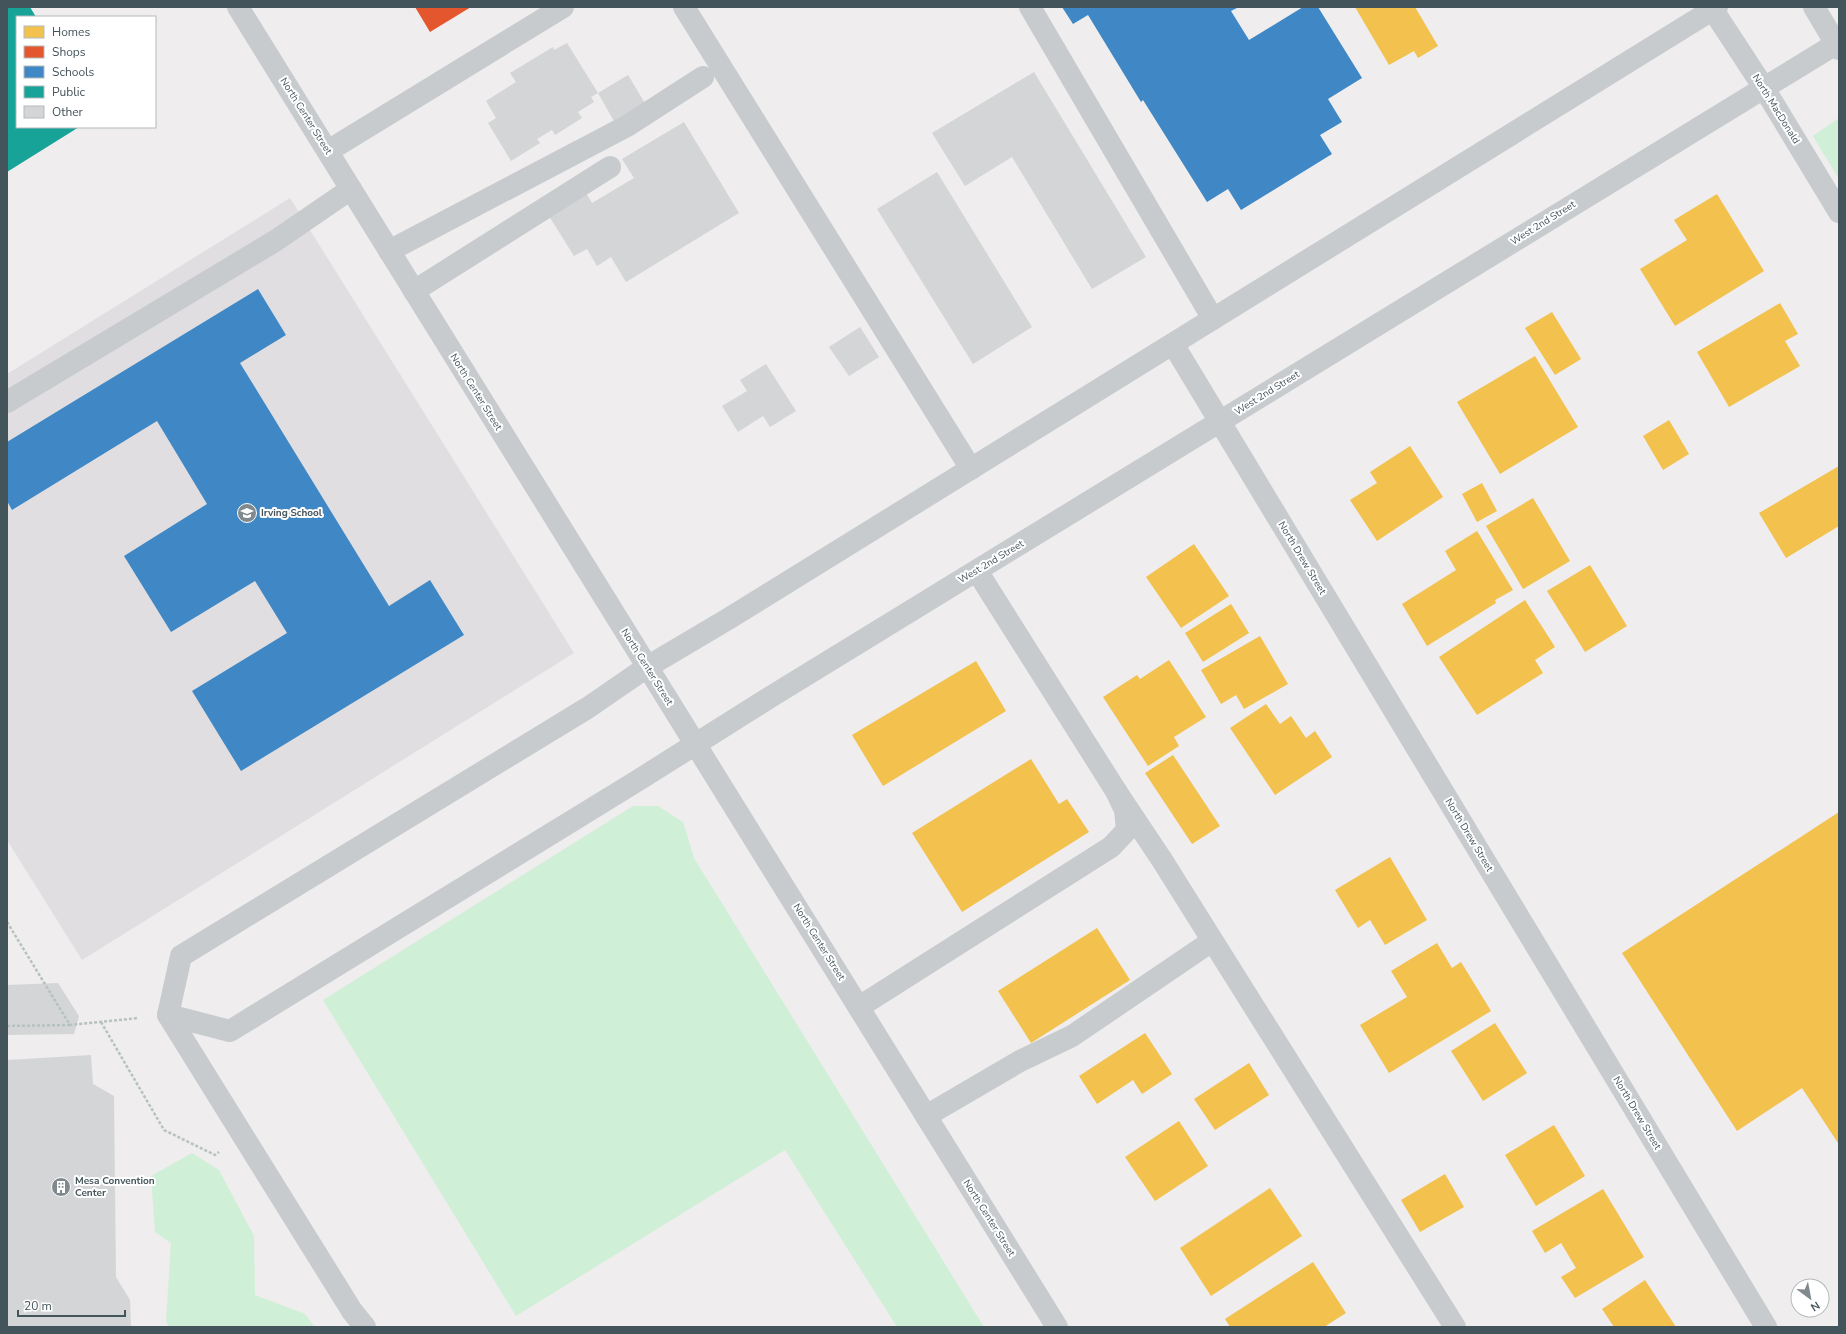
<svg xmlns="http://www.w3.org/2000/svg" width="1846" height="1334" viewBox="0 0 1846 1334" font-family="'Nunito Sans',sans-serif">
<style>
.education{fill:#e0dee0}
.green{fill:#d0efd7}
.homes{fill:#f2c14e}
.shops{fill:#e4572e}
.schools{fill:#3f88c5}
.public{fill:#17a398}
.building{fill:#d4d5d7}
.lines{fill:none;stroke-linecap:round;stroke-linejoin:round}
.path{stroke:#b5c2bd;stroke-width:2.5;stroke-dasharray:3 2;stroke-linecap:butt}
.minor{stroke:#c7cbcd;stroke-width:22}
.labels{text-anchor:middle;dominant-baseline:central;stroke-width:4;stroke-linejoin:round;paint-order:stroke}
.street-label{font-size:10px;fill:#44545b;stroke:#fff}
.poi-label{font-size:10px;font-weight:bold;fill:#44545b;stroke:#fff;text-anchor:start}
</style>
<rect width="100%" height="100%" fill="#efedee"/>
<path class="education" d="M290,198L574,653L82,960L7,840V374Z"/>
<g class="green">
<path d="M1839,118V179L1813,136Z"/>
<path d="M633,806H658L683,822L694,858L984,1327H897L785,1150L516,1316L323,1000Z"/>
<path d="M192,1153L219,1170L254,1236L255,1295L305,1314L315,1327H169L166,1321L171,1243L155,1232L151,1176Z"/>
</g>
<g class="homes">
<path d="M1355,7H1415L1438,46L1418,58L1414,51L1389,65Z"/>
<path d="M1717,194L1764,271L1675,326L1640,269L1687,240L1674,220Z"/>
<path d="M1780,303L1798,334L1785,341L1800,366L1729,407L1697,352Z"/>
<path d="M1552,312L1581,359L1555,375L1525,328Z"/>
<path d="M1535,356L1578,427L1500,474L1457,402Z"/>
<path d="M1669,420L1689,454L1663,470L1643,436Z"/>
<path d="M1410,446L1443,497L1377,541L1350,500L1377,483L1370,472Z"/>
<path d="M1839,466V526L1786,558L1759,513Z"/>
<path d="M1482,483L1497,511L1477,522L1462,494Z"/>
<path d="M1533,498L1570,561L1523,589L1486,526Z"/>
<path d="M1477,531L1513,590L1495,600L1496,603L1427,646L1402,604L1456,570L1445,551Z"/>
<path d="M1194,544L1229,596L1181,628L1146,577Z"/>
<path d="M1590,565L1627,626L1585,652L1547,591Z"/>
<path d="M1525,600L1555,647L1535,660L1543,673L1477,715L1439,657Z"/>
<path d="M1231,604L1249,633L1203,662L1185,633Z"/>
<path d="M1260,636L1288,684L1244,709L1236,695L1221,704L1201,670Z"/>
<path d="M1169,660L1206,717L1174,737L1179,746L1148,766L1103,697L1137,675L1140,679Z"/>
<path d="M976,661L1006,711L883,786L852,735Z"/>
<path d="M1266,704L1280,724L1291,716L1306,738L1315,731L1332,757L1275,795L1230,728Z"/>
<path d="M1173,755L1220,826L1192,844L1145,773Z"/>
<path d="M1031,759L1059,804L1067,799L1089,832L962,912L912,833Z"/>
<path d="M1839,812V1142L1838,1143L1802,1088L1737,1131L1622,953Z"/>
<path d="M1390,857L1427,920L1385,945L1370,920L1358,928L1335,890Z"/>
<path d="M1097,928L1130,980L1031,1043L998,991Z"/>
<path d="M1437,943L1452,968L1461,962L1491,1011L1389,1073L1360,1025L1407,997L1391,971Z"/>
<path d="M1495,1023L1527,1073L1483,1101L1451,1051Z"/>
<path d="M1145,1033L1172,1074L1142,1094L1133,1080L1097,1104L1079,1076Z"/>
<path d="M1249,1063L1269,1095L1215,1130L1194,1099Z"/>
<path d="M1179,1121L1208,1166L1155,1201L1125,1157Z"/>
<path d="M1554,1125L1585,1176L1536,1206L1505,1155Z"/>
<path d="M1445,1174L1464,1207L1420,1232L1401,1200Z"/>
<path d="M1270,1188L1302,1236L1211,1296L1180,1248Z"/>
<path d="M1603,1189L1644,1257L1575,1298L1561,1277L1576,1268L1561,1243L1545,1253L1532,1231Z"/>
<path d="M1313,1262L1346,1313L1324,1327H1230L1225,1319Z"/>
<path d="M1645,1280L1676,1327H1614L1602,1309Z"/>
</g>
<path class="shops" d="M415,7H471L430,32Z"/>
<g class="schools">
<path d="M1062,7H1239L1231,11L1249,40L1303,7H1318L1362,78L1328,99L1342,122L1320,135L1332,154L1241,210L1228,189L1207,202L1143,100L1141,102L1088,15L1073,24Z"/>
<path d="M258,289L286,335L240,363L389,606L430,580L464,635L241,771L192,691L287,633L255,581L171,632L124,556L207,504L157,421L12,510L7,501V442Z"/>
</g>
<path class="public" d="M7,7H30L36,17H17V127H79L7,172Z"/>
<g class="building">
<path d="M567,43L598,93L591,97L594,102L578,112L582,118L555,135L552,130L537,139L540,143L511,161L488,123L496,118L486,101L516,82L510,73L553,47L554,50Z"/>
<path d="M1034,72L1146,257L1092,289L1012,157L965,186L932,133Z"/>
<path d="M628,75L646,105L615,123L598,93Z"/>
<path d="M684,122L739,213L626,282L611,257L597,266L587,249L574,256L549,216L586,193L592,203L634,178L622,159Z"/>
<path d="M937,172L1032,327L973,364L877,209Z"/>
<path d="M860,327L879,357L849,376L829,347Z"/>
<path d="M766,364L796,411L770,427L763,416L738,432L722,406L747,391L740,380Z"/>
<path d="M58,983L79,1016L74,1034L7,1035V985Z"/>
<path d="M91,1055L93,1084L114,1096L116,1277L130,1300L131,1327H7V1060Z"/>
</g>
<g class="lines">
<g class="path">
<path d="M7,922L70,1025L138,1018"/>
<path d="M101,1022L164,1130L215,1155L219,1152"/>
<path d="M7,1026L70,1025"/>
</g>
<g class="minor">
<path d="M238,7L1057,1327"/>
<path d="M684,7L971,469"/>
<path d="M1030,7L1213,319"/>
<path d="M1711,7L1764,88L1839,212"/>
<path d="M1814,7L1839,49"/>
<path d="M328,151L563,7"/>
<path d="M389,251L627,126L703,77"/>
<path d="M414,291L610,167"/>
<path d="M1173,344L1766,1327"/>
<path d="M7,402L275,241L351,189"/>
<path d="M1116,791L1162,860L1455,1327"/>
<path d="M859,1007L1111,847L1127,830L1125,810L1116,791L977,571"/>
<path d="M168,1015L230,1031L637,781L772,696L1839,42"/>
<path d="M926,1116L1020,1061L1072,1036L1212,941"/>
<path d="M365,1327L352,1311L168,1015L181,956L589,707L647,667L728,619L1717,7"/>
</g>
</g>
<defs>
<g id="school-disc" transform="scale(1)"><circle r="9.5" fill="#808a8e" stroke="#fff"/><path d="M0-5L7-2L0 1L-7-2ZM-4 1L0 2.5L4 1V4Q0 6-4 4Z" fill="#fff"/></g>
<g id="building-disc" transform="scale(1)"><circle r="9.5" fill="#808a8e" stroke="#fff"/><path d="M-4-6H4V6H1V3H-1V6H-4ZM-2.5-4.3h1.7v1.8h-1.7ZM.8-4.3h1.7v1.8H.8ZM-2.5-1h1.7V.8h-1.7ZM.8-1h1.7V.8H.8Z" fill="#fff"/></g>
</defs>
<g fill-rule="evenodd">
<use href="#school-disc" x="247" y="513"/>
<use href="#building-disc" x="61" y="1187"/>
</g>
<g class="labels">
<g class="street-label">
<text transform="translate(1776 109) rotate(58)">North MacDonald</text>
<text transform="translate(306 116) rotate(58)">North Center Street</text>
<text transform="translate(1543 223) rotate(-32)">West 2nd Street</text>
<text transform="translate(476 392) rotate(58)">North Center Street</text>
<text transform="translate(1267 393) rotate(-32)">West 2nd Street</text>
<text transform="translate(1302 558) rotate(59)">North Drew Street</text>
<text transform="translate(991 562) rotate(-31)">West 2nd Street</text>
<text transform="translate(647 667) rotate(58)">North Center Street</text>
<text transform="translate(1469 835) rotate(59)">North Drew Street</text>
<text transform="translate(819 942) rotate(58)">North Center Street</text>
<text transform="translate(1637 1113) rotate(59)">North Drew Street</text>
<text transform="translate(989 1218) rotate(58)">North Center Street</text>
</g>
<g class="poi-label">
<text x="261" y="513">Irving School</text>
<text x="75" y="1181">Mesa Convention<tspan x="75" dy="12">Center</tspan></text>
</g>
</g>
<rect width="1846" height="1334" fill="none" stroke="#44545b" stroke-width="16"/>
<rect x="16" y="16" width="140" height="112" fill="#ffffff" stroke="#b4bbbd"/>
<rect x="24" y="26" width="20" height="12" fill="#f2c14e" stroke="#b4bbbd"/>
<text x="52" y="36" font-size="12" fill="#44545b">Homes</text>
<rect x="24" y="46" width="20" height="12" fill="#e4572e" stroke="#b4bbbd"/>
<text x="52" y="56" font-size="12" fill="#44545b">Shops</text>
<rect x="24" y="66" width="20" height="12" fill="#3f88c5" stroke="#b4bbbd"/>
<text x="52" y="76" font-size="12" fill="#44545b">Schools</text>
<rect x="24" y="86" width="20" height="12" fill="#17a398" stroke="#b4bbbd"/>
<text x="52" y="96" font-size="12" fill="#44545b">Public</text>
<rect x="24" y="106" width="20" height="12" fill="#d4d5d7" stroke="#b4bbbd"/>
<text x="52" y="116" font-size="12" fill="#44545b">Other</text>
<g transform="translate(1810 1298) rotate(148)"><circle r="19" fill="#ffffff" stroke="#b4bbbd"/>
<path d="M0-3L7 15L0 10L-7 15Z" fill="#808a8e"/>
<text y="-6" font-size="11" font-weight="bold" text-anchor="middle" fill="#44545b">N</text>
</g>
<path d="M18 1310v6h107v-6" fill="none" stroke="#44545b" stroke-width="2"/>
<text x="24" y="1310" font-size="12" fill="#44545b" stroke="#ffffff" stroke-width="3" paint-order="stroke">20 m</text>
</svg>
